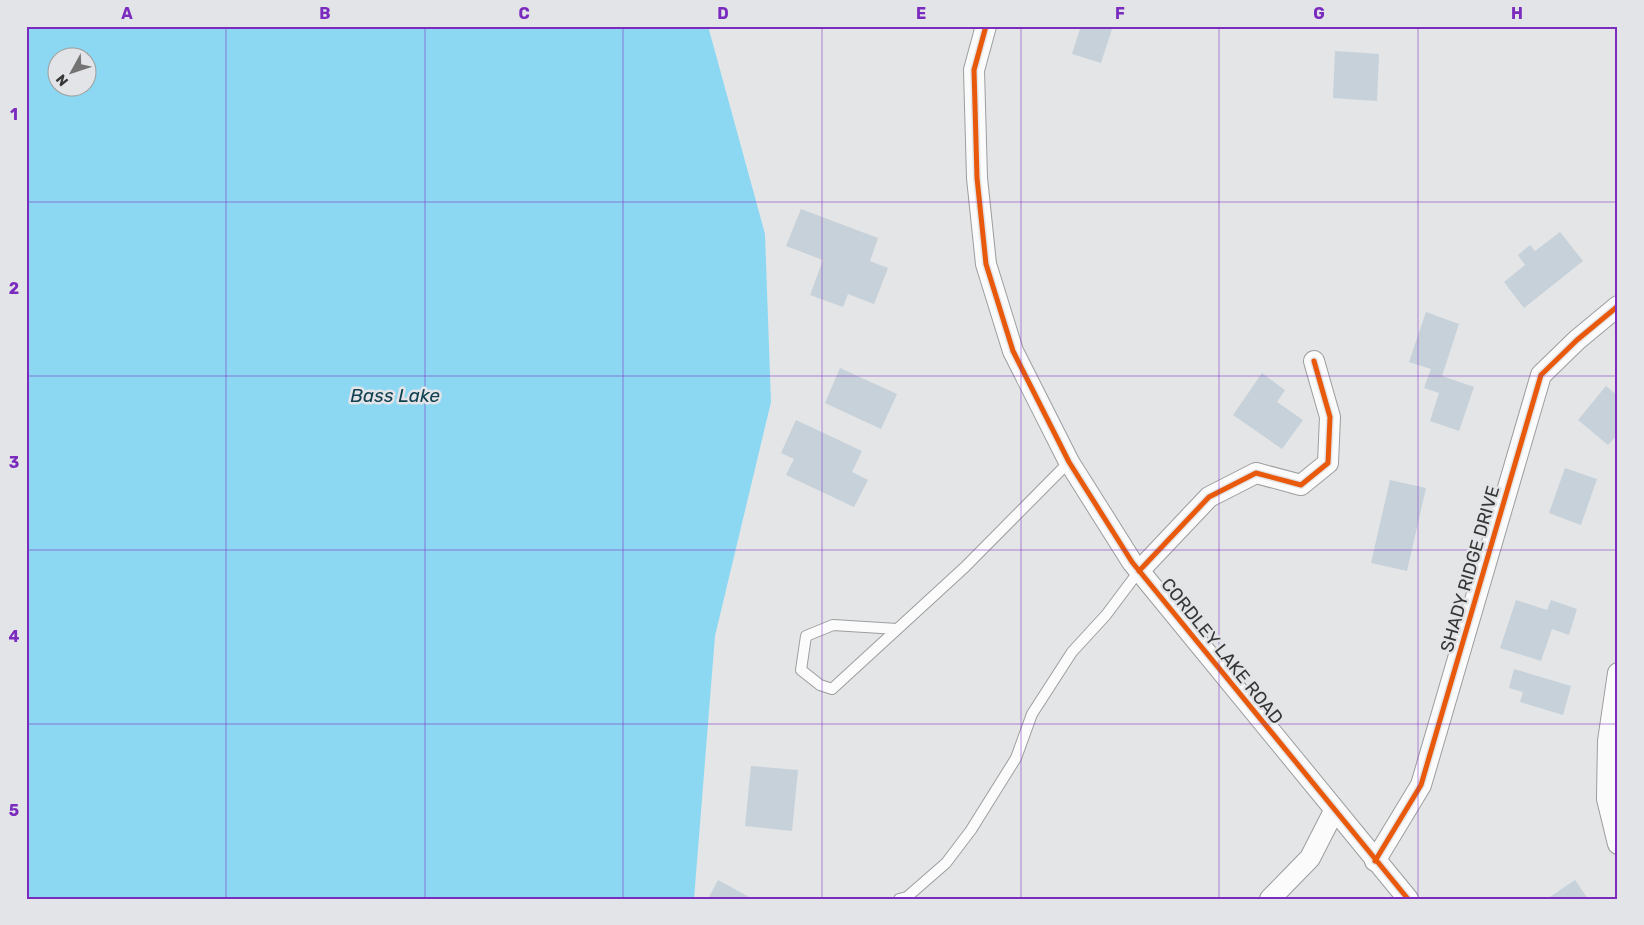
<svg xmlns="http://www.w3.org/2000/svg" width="1644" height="925" viewBox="0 0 1644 925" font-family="Rubik,sans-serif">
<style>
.water{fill:#8cd8f3;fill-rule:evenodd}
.building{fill:#c6d1da}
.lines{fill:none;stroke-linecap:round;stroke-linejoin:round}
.service-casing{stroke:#9c9d9e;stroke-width:12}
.minor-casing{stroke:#9c9d9e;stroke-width:22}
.service{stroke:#fbfbfb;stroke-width:10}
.minor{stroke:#fbfbfb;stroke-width:20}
.cycleway-casing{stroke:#e3e4e7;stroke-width:8}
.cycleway{stroke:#e8590c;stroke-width:5}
.grid{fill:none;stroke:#7b2cbf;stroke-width:1;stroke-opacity:0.55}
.labels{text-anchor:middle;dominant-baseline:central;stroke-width:5;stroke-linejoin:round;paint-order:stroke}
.street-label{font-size:18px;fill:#363637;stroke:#e3e4e7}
.water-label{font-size:19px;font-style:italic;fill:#114252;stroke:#e3e4e7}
.neatline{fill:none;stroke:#7b2cbf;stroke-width:2}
.grid-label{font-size:16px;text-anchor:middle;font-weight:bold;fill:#7b2cbf}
</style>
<rect width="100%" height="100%" fill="#e4e5e6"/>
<path class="water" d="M26,26H708L765,234L771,402L715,636L694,899H26ZM58,58H88V88H58Z"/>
<g class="building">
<path d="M1081,26H1113L1101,63L1072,54Z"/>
<path d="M1335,51L1379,54L1377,101L1333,98Z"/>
<path d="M801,209L878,238L870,261L888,268L874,304L848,294L843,307L810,295L823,260L786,246Z"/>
<path d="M1560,232L1583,261L1524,308L1504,282L1525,265L1518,255L1530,245L1535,251Z"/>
<path d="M1426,312L1459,324L1442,376L1474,387L1459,431L1430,421L1439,393L1424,388L1431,369L1409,362Z"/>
<path d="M840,368L897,394L881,429L825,403Z"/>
<path d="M1262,373L1285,390L1277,402L1303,420L1282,449L1233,415Z"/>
<path d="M1606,386L1618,396V434L1608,445L1578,420Z"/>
<path d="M796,420L862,451L852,472L868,480L854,507L786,475L794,459L781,453Z"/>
<path d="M1565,468L1597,479L1581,525L1549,513Z"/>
<path d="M1390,480L1426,488L1407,571L1371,563Z"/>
<path d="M1516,600L1547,610L1551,600L1577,609L1569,635L1552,629L1541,661L1500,648Z"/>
<path d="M1514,669L1571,686L1563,715L1520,702L1523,692L1509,688Z"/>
<path d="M751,766L798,770L792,831L745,826Z"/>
<path d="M718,880L753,899H708Z"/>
<path d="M1575,880L1588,899H1547Z"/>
</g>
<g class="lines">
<g class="service-casing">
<g id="service">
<path d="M897,629L833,625L806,636L801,670L820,685L832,689L965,567L1069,462"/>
<path d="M899,899L907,897L946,863L971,830L1016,758L1032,714L1072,652L1106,615L1139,571"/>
</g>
</g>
<g class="minor-casing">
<g id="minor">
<path d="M986,26L974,70L977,178L986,264L1013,351L1069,462L1132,562L1408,899"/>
<path d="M1139,571L1209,497L1256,473L1301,485L1328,463L1330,417L1314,361"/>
<path d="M1618,673L1608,741L1607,799L1618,844"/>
<path d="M1375,861L1421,785L1541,375L1577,340L1618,306"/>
<path d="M1270,899L1310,858L1334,811"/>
</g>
</g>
<use href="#service" class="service"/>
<use href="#minor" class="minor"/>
<g class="cycleway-casing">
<g id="cycleway">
<path d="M986,26L974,70L977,178L986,264L1013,351L1069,462L1132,562L1408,899"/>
<path d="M1139,571L1209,497L1256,473L1301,485L1328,463L1330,417L1314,361"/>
<path d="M1375,861L1421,785L1541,375L1577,340L1618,306"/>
</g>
</g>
<use href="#cycleway" class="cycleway"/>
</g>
<path class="grid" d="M226,26V899M425,26V899M623,26V899M822,26V899M1021,26V899M1219,26V899M1418,26V899M26,202H1618M26,376H1618M26,550H1618M26,724H1618"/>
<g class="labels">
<g class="street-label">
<text transform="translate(1470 569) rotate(-74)">SHADY RIDGE DRIVE</text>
<text transform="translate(1222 651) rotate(51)">CORDLEY LAKE ROAD</text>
</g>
<g class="water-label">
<text x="395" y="395">Bass Lake</text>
</g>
</g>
<rect width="1644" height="925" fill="none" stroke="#e3e4e7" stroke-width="55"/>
<g transform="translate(72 72) rotate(230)"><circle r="24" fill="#e3e4e7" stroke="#9e9ea1"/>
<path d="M0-4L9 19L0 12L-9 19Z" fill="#737374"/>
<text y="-8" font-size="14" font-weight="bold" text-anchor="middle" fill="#363637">N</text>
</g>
<rect x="28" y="28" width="1588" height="870" class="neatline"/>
<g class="grid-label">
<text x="127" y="19">A</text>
<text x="325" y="19">B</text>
<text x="524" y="19">C</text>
<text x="723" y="19">D</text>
<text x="921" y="19">E</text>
<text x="1120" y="19">F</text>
<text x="1319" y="19">G</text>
<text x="1517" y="19">H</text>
<text x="14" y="120">1</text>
<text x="14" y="294">2</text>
<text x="14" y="468">3</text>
<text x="14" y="642">4</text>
<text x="14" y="816">5</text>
</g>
</svg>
